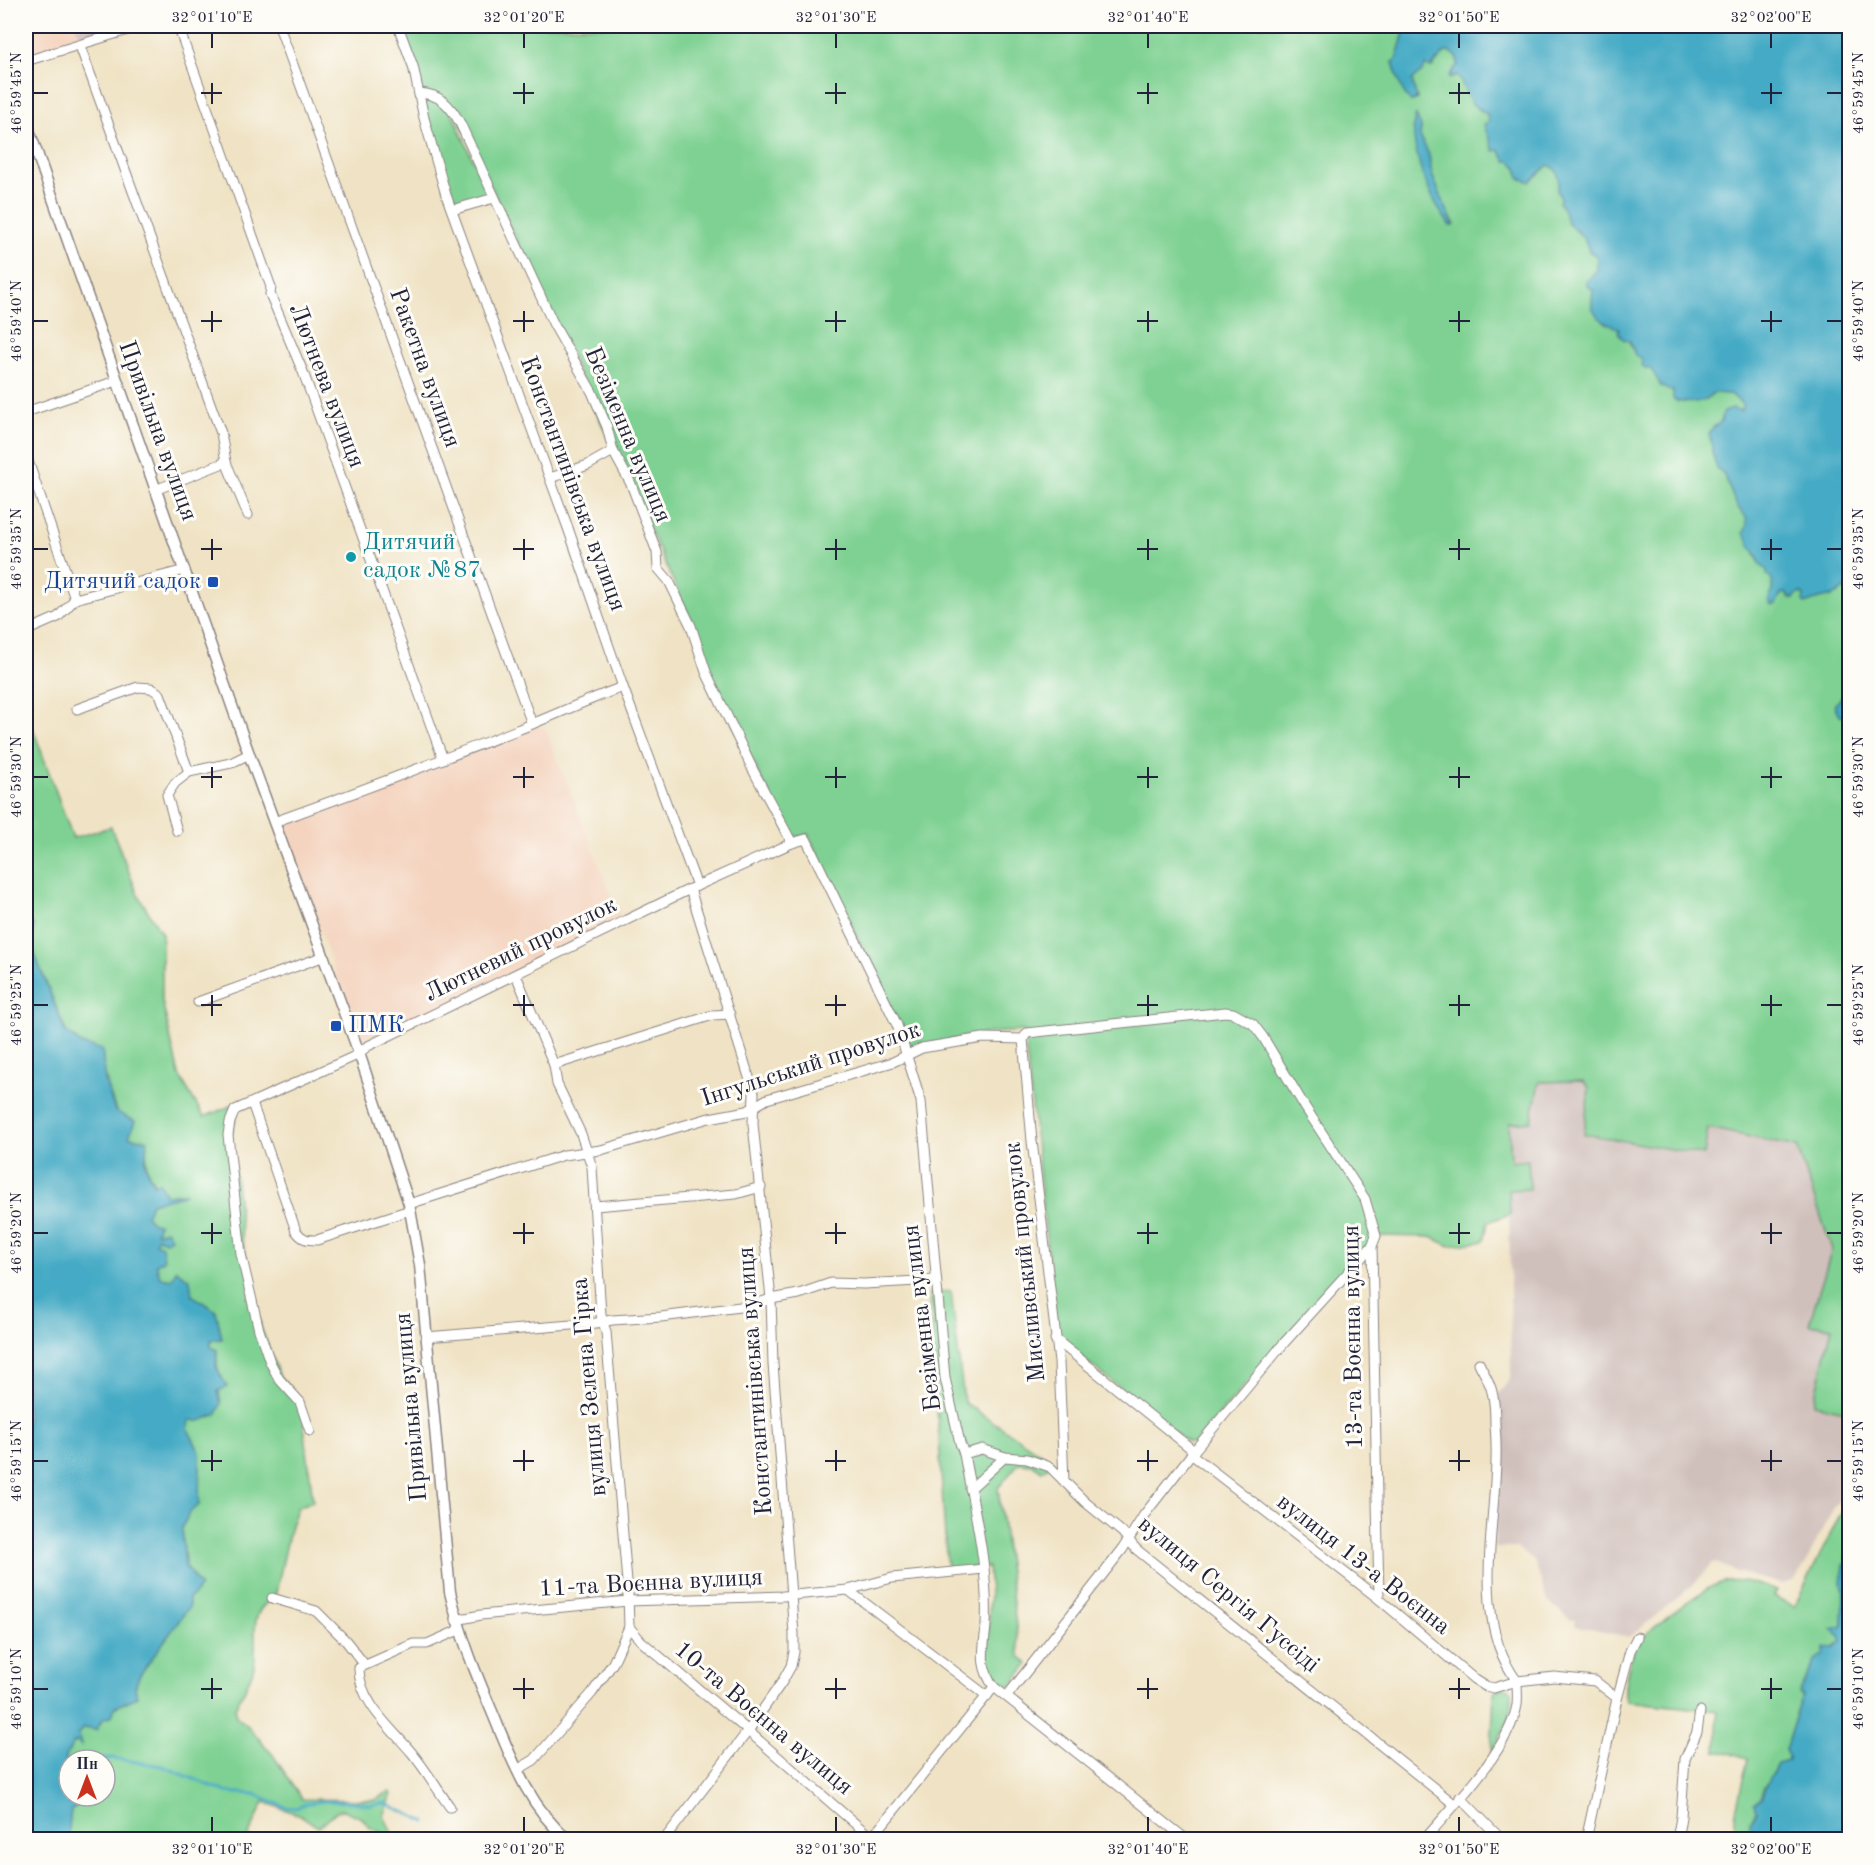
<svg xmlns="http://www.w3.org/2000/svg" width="1875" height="1865" viewBox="0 0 1875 1865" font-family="'Old Standard TT',serif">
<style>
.built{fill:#f4d4bf}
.industrial{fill:#d0c0bb}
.green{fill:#7fd193;stroke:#507a67;stroke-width:1.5;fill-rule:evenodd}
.water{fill:#45aac5;stroke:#346680;stroke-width:1.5}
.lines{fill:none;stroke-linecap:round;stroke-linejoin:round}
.stream{stroke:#45aac5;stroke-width:3}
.minor-casing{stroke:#898280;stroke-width:11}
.tertiary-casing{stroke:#898280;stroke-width:13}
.minor{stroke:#fff;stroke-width:9}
.tertiary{stroke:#fff;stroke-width:10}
.ticks{fill:none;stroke:#22223b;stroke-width:2}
.culture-dot{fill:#0f9aa8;stroke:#fdfcf7;stroke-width:2}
.transit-dot{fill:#1a4fb4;stroke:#fdfcf7;stroke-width:2}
.labels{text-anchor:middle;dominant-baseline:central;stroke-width:6;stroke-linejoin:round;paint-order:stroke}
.street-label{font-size:24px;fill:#22223b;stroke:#fdfcf7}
.culture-label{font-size:24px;fill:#0d838f;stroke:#fdfcf7;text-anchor:start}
.transit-label{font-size:24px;fill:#164399;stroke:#fdfcf7;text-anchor:end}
.neatline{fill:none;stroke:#22223b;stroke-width:2}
.ticks-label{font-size:15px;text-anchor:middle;fill:#22223b}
</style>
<rect width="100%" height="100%" fill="#fdfcf7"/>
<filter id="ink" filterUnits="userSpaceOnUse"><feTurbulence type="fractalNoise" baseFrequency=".0167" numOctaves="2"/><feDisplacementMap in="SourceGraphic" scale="12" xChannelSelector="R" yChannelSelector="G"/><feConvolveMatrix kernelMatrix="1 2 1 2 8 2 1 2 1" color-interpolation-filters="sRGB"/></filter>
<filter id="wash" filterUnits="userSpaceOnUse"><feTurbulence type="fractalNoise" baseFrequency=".008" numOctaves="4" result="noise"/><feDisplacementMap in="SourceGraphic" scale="24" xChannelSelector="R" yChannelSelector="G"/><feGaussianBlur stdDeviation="1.35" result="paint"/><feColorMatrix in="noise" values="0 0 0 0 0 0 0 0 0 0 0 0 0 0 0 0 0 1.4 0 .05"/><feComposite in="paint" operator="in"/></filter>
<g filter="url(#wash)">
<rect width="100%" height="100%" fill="#f0e3c5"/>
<g class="built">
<path d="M26,26H75L83,40L26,56Z"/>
<path d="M537,726L545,728L619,914V918L377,1037H363L357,1032L281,825L284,822L375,790Z"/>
</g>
<g class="industrial">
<path d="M75,26H129L83,40Z"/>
<path d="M1583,1081L1589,1088L1584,1134L1704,1155L1708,1128L1797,1147L1832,1249L1809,1324L1832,1327L1814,1404L1850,1412L1849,1490L1835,1505L1799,1576L1793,1581L1782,1584L1737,1572L1714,1562L1693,1585L1630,1637L1575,1626V1620H1570L1548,1601L1534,1561L1517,1548H1494L1500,1450L1498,1394L1511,1378L1509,1190L1529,1189L1511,1162L1508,1122L1531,1121L1539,1082Z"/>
</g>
<g class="green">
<path d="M401,26H1406L1396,60L1393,62L1398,79L1406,95L1417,99L1412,79L1422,72L1426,64L1432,67L1445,52H1451L1457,56L1458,66L1449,75L1450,79L1457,76C1467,88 1468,106 1487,114L1489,121L1484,125L1494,151L1499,150L1506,161L1511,160L1517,168L1538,175L1548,165C1559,168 1561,181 1557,190L1561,198L1559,202L1564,211L1567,223C1578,232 1586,238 1589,251L1597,256V270L1590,279L1593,289L1592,306C1611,322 1626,330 1635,355C1647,361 1656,374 1661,387L1709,398L1714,393L1731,394L1743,405L1741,411L1721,422L1709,434L1713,448L1712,452L1717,468L1723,473L1737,506L1747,517L1749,541L1760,564L1767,570L1772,579L1773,591L1769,599L1775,605L1781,594L1785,593L1791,599H1794L1796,595L1801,593L1808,603C1813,599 1844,588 1849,589V639L1844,649L1849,672L1845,695L1846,716L1850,719L1849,1412L1814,1404L1832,1327L1809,1324L1832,1249L1797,1147L1708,1128L1704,1155L1584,1134L1589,1088L1583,1081L1539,1082L1531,1121L1509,1123L1511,1162L1528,1160L1530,1189L1509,1190L1510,1214L1488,1222L1484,1241L1450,1246L1431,1237L1376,1236L1194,1444L1188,1443L1065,1344L1056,1330L1024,1031L989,1033L912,1047L907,1042L808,834L798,837L789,834L707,672L693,625L556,323L454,109L421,90ZM1413,125L1421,127L1420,136L1429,155L1432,175L1444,206L1455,224L1450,226C1427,192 1417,165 1413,125Z"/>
<path d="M429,96L451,111L489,195L456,205L452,201L423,102L425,97Z"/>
<path d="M26,722L32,726L73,838L111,827L138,895L162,934V1001L179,1075L204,1117L233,1105L237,1113L231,1135L242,1239L261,1328L280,1377L301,1400L313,1501L298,1507L291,1525L275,1597L272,1602H268C246,1616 260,1649 253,1670C249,1683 241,1696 235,1709L236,1716L248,1726L273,1755L302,1799L375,1800L389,1792L392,1794L384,1816L393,1835L390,1837L369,1827L362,1818L343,1810L337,1811L318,1827L300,1815L264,1802L247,1839H219L215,1837L213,1840L60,1839L68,1837L71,1803L69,1804L68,1801L73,1796H105V1760H69V1796H64L63,1776L67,1765L65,1757L72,1744L79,1741L78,1735L84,1728L96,1730L103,1719L112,1716L115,1707L137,1697L135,1688L139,1676L189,1607L182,1528L189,1512L199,1505L200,1453L188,1429L189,1420L200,1421L217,1414C223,1396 216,1371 217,1350L211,1348V1340L222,1339L216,1311L191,1295L176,1271L172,1279L160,1277L156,1263L155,1244L158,1233L146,1216L151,1203L184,1193L166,1195C145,1177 145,1166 147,1140L128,1137C113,1106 105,1085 102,1050L81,1044L66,1031L31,945L34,925L26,922Z"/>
<path d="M951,1291L964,1402L1053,1462L1042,1471L1032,1464L1019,1463L998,1488L1020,1656L1028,1664L1011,1686C999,1683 991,1676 987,1664L990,1593L988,1567L947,1570L930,1293Z"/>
<path d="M1849,1501V1548L1846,1559L1849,1562L1843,1574L1844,1580L1842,1583C1846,1595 1844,1623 1840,1636L1843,1640L1816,1660L1798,1694L1802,1695L1785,1750L1788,1756V1761L1778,1764C1774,1774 1767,1780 1763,1790C1758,1801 1756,1812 1749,1822L1758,1839H1735V1815L1748,1758L1716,1751L1718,1711L1626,1701C1622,1688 1630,1655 1638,1644C1650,1628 1705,1586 1723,1582C1741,1577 1760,1586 1777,1591L1774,1596L1794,1607L1844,1507Z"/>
<path d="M1502,1688H1508L1512,1691C1514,1714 1504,1733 1491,1751L1494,1694L1496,1690Z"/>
</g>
<g class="water">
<path d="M1406,26H1849V589L1845,588C1835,599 1818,597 1805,604L1803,602L1804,596L1801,593L1796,595L1794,599L1785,593L1781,594L1776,604L1771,605L1769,599L1773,591L1772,579L1767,575V570L1760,564L1757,555L1749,545V541L1744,533L1747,526L1746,517L1737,506L1723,473L1717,468L1712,452L1713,447L1709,434L1713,427L1721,422L1723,413L1732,408L1741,411L1743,405L1731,394L1714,393C1703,403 1691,404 1676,401L1673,398V391C1658,389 1659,379 1650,368H1645L1642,365V359L1635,355L1630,341L1623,339L1618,332L1619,328C1608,326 1594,317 1592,305C1591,301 1593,294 1593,289L1588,287L1586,282L1597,270V256L1589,251C1586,238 1578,232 1567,223L1564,211L1559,202L1561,198L1557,190C1561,181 1559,168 1548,165L1530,182L1519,178L1517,168L1511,161H1506L1499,150L1494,151L1484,125L1489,121L1487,114L1472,104L1459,78L1457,76L1449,78L1454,69L1458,65L1457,57L1451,52H1445L1430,68L1426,65L1422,72L1412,80L1417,99L1411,102C1401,92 1397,76 1393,62L1396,60Z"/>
<path d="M1416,115L1421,127L1420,136L1429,155L1432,175L1454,226H1451L1448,223C1430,197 1418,170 1414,138C1414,130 1412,122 1416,115Z"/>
<path d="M1849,639V719L1846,716H1839L1834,705C1856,686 1847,674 1844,649Z"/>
<path d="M26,922L34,925L31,945L65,1031L81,1044L102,1050L105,1080L115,1111L135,1121L129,1137L147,1140L145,1164L153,1184L159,1182L166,1195L186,1193L183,1195L151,1203L146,1216L153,1223L159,1224L156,1232L158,1233L166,1230L171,1238L166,1241L157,1238L155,1243L162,1246L164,1260L156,1264L160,1277L172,1279L176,1270L190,1280L192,1295L216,1311L222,1339L211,1340V1347L217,1350L216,1366L227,1387L218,1391L221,1403L217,1414L200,1421L189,1420L188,1429L200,1453L199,1505L189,1513L182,1528L185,1566L200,1586L194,1595L189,1598V1607L139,1676L135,1688L137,1697L115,1707L112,1716L103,1719L96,1730L84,1728L78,1735L82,1746L75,1741L65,1757L67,1765L63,1776L64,1796H73L69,1804L73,1801L76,1808L71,1810L68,1837L60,1839H26Z"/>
<path d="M1849,1548V1839H1758V1837L1752,1833L1749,1822L1756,1812L1754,1803L1761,1799L1769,1777L1774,1773L1778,1764L1788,1761V1756L1785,1750L1802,1696L1798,1694L1816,1660L1824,1653V1648L1835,1647L1842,1641L1840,1636L1832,1629L1843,1626L1844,1591L1842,1583L1844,1565L1849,1562L1846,1559Z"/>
</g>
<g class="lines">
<path class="stream" d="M91,1760L112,1758L162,1766L226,1792L255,1794L285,1807L296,1808L305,1804L324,1801L353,1802L370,1805L385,1803L426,1822"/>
</g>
</g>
<g filter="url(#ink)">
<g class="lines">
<g class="minor-casing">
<g id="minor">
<path d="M178,26L271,287L270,294L303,372L443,759"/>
<path d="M279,26L532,724"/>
<path d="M398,26L413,66L424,118L446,195L568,528L623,687L697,886"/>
<path d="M80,46L221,433L226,462L155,490"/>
<path d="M26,61L141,26"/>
<path d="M419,93C440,94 450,105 460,123L554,325L592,392L607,427L613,451L631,484L657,552L658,568L669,581L691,626L706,672L753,770L792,843"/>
<path d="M452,210L494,198"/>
<path d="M26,412L116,381"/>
<path d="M26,455L75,599"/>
<path d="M226,462L248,515"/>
<path d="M550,478L588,465L613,451"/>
<path d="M26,631L58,617L75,599L185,570"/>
<path d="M77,709L138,687L151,688L160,694L189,772"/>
<path d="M274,822C355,793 436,762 517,730C553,716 586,700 623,687"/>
<path d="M177,831L167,795L175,783L189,772L231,763L249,754"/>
<path d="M516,975L554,1065L557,1084L581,1134L592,1167L601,1315L606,1332L628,1594L629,1627L613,1663L592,1693L534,1760L517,1770"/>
<path d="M198,1002L322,957"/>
<path d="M1023,1039L1032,1141L1059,1362L1064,1481"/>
<path d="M554,1065L713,1015L730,1014"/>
<path d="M252,1103L296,1231C303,1240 307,1240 317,1240L410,1210"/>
<path d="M409,1204L564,1155L601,1150L709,1118L747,1111L767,1099L893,1062L922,1048L983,1038L1023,1039L1027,1033L1225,1012L1233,1013L1253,1024L1263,1037L1305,1107L1365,1199L1376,1236L1372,1246L1379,1599"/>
<path d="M595,1206L736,1194L761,1187"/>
<path d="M426,1337L596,1323L612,1320L661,1317L748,1306L771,1299L799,1294L831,1283L864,1284L935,1280"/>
<path d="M1055,1339L1194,1451"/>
<path d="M1479,1363C1483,1372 1490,1382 1492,1392C1495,1402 1495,1414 1495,1425C1503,1505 1465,1612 1517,1681"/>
<path d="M310,1431L300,1402L279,1379L270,1362L259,1330L241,1254L228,1135L230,1122L235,1110L353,1057L368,1046L690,889L792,843L806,839L897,1025L921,1101L945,1378L960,1443L964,1454C974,1511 989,1567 986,1625C984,1651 978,1664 994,1687L1187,1840"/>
<path d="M964,1454L982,1449L1005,1457L1027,1459L1050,1467L1085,1502L1122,1532L1136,1549L1454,1804"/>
<path d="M1191,1454L1379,1599L1474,1679L1485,1686L1494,1688L1517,1681L1554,1677L1595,1681L1617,1698"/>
<path d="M970,1489L1005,1457"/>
<path d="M848,1590L987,1696"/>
<path d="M272,1598L316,1611L346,1641L364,1664"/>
<path d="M456,1620L481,1615L628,1601L783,1596L848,1590L892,1578L984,1569"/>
<path d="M629,1627L641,1641L740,1724L874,1840"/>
<path d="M1007,1696L1122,1550L1144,1515L1194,1451L1284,1343L1372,1246"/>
<path d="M1460,1797L1502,1840"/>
<path d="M450,1807C437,1789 426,1770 412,1753C393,1730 358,1701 359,1668L413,1644H427L459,1630"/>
<path d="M664,1840L748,1731L782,1682L791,1666L794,1652V1634L773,1364L771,1299L753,1124L754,1093L690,889"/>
<path d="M870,1840L994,1687"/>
<path d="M1424,1840C1454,1805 1509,1750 1517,1705C1518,1698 1517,1689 1517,1681"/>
<path d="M1586,1840L1616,1703L1630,1651L1637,1637"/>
<path d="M1677,1840L1681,1817L1685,1759L1697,1732L1700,1711"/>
</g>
</g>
<g class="tertiary-casing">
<path id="tertiary" d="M26,122L249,754L359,1053L409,1204L420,1265L450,1592C460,1635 476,1674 493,1714C512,1760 529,1807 568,1840"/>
</g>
<use href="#minor" class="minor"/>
<use href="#tertiary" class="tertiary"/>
</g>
</g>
<path class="ticks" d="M212,33V48M524,33V48M836,33V48M1148,33V48M1459,33V48M1771,33V48M212,83V104M524,83V104M836,83V104M1148,83V104M1459,83V104M1771,83V104M33,93H48M201,93H222M513,93H534M825,93H846M1137,93H1158M1449,93H1470M1761,93H1782M1827,93H1842M212,311V332M524,311V332M836,311V332M1148,311V332M1459,311V332M1771,311V332M33,321H48M201,321H222M513,321H534M825,321H846M1137,321H1158M1449,321H1470M1761,321H1782M1827,321H1842M212,539V560M524,539V560M836,539V560M1148,539V560M1459,539V560M1771,539V560M33,549H48M201,549H222M513,549H534M825,549H846M1137,549H1158M1449,549H1470M1761,549H1782M1827,549H1842M212,767V788M524,767V788M836,767V788M1148,767V788M1459,767V788M1771,767V788M33,777H48M201,777H222M513,777H534M825,777H846M1137,777H1158M1449,777H1470M1761,777H1782M1827,777H1842M212,995V1016M524,995V1016M836,995V1016M1148,995V1016M1459,995V1016M1771,995V1016M33,1005H48M201,1005H222M513,1005H534M825,1005H846M1137,1005H1158M1449,1005H1470M1761,1005H1782M1827,1005H1842M212,1223V1244M524,1223V1244M836,1223V1244M1148,1223V1244M1459,1223V1244M1771,1223V1244M33,1233H48M201,1233H222M513,1233H534M825,1233H846M1137,1233H1158M1449,1233H1470M1761,1233H1782M1827,1233H1842M212,1450V1471M524,1450V1471M836,1450V1471M1148,1450V1471M1459,1450V1471M1771,1450V1471M33,1461H48M201,1461H222M513,1461H534M825,1461H846M1137,1461H1158M1449,1461H1470M1761,1461H1782M1827,1461H1842M212,1678V1699M524,1678V1699M836,1678V1699M1148,1678V1699M1459,1678V1699M1771,1678V1699M33,1689H48M201,1689H222M513,1689H534M825,1689H846M1137,1689H1158M1449,1689H1470M1761,1689H1782M1827,1689H1842M212,1817V1832M524,1817V1832M836,1817V1832M1148,1817V1832M1459,1817V1832M1771,1817V1832"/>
<circle class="culture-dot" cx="351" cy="557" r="6"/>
<g class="transit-dot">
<rect x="207" y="576" width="12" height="12" rx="3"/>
<rect x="330" y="1020" width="12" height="12" rx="3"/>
</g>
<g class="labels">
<g class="street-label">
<text transform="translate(424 368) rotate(70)">Ракетна вулиця</text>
<text transform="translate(326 386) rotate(69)">Лютнева вулиця</text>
<text transform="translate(157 431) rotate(70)">Привільна вулиця</text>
<text transform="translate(627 435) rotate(67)">Безіменна вулиця</text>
<text transform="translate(572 484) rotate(70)">Константинівська вулиця</text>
<text transform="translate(521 950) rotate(-26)">Лютневий провулок</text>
<text transform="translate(811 1065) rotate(-18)">Інгульський провулок</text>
<text transform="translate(1026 1262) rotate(-96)">Мисливський провулок</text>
<text transform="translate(923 1318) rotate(-97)">Безіменна вулиця</text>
<text transform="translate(1354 1337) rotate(-91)">13-та Воєнна вулиця</text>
<text transform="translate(756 1381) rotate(-94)">Константинівська вулиця</text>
<text transform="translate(590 1387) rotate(-95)">вулиця Зелена Гірка</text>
<text transform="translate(412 1407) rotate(-95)">Привільна вулиця</text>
<text transform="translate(1363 1565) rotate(38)">вулиця 13-а Воєнна</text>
<text transform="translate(651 1584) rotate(-3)">11-та Воєнна вулиця</text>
<text transform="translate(1228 1595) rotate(40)">вулиця Сергія Гуссіді</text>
<text transform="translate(763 1719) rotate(40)">10-та Воєнна вулиця</text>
</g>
<g class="culture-label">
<text x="363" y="543">Дитячий<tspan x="363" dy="28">садок №87</tspan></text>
</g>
<g class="transit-label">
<text x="201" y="582">Дитячий садок</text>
<text x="348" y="1026" text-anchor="start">ПМК</text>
</g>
</g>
<rect width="1875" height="1865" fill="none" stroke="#fdfcf7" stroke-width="66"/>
<g transform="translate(87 1778)"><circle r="28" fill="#fdfcf7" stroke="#a5a5ac" stroke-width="1.5"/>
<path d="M0-4.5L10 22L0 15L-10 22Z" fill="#c8321e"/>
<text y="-9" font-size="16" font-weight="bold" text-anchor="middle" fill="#22223b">Пн</text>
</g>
<rect x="33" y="33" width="1809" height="1799" class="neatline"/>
<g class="ticks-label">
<text x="212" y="22">32°01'10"E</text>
<text x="524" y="22">32°01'20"E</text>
<text x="836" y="22">32°01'30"E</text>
<text x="1148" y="22">32°01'40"E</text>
<text x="1459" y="22">32°01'50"E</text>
<text x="1771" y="22">32°02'00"E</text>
<text transform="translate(16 93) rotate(-90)" y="5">46°59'45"N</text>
<text transform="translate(1858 93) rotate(-90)" y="5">46°59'45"N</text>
<text transform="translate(16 321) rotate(-90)" y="5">46°59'40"N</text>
<text transform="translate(1858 321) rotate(-90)" y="5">46°59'40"N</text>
<text transform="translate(16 549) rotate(-90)" y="5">46°59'35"N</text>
<text transform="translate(1858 549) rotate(-90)" y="5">46°59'35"N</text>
<text transform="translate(16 777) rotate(-90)" y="5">46°59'30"N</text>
<text transform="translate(1858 777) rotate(-90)" y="5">46°59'30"N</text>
<text transform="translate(16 1005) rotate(-90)" y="5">46°59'25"N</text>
<text transform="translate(1858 1005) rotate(-90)" y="5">46°59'25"N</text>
<text transform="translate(16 1233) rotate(-90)" y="5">46°59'20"N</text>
<text transform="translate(1858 1233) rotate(-90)" y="5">46°59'20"N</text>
<text transform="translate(16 1461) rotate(-90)" y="5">46°59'15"N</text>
<text transform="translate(1858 1461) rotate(-90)" y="5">46°59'15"N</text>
<text transform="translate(16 1689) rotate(-90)" y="5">46°59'10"N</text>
<text transform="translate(1858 1689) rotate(-90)" y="5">46°59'10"N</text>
<text x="212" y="1854">32°01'10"E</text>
<text x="524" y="1854">32°01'20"E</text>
<text x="836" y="1854">32°01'30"E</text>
<text x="1148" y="1854">32°01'40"E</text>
<text x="1459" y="1854">32°01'50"E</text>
<text x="1771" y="1854">32°02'00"E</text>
</g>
</svg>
